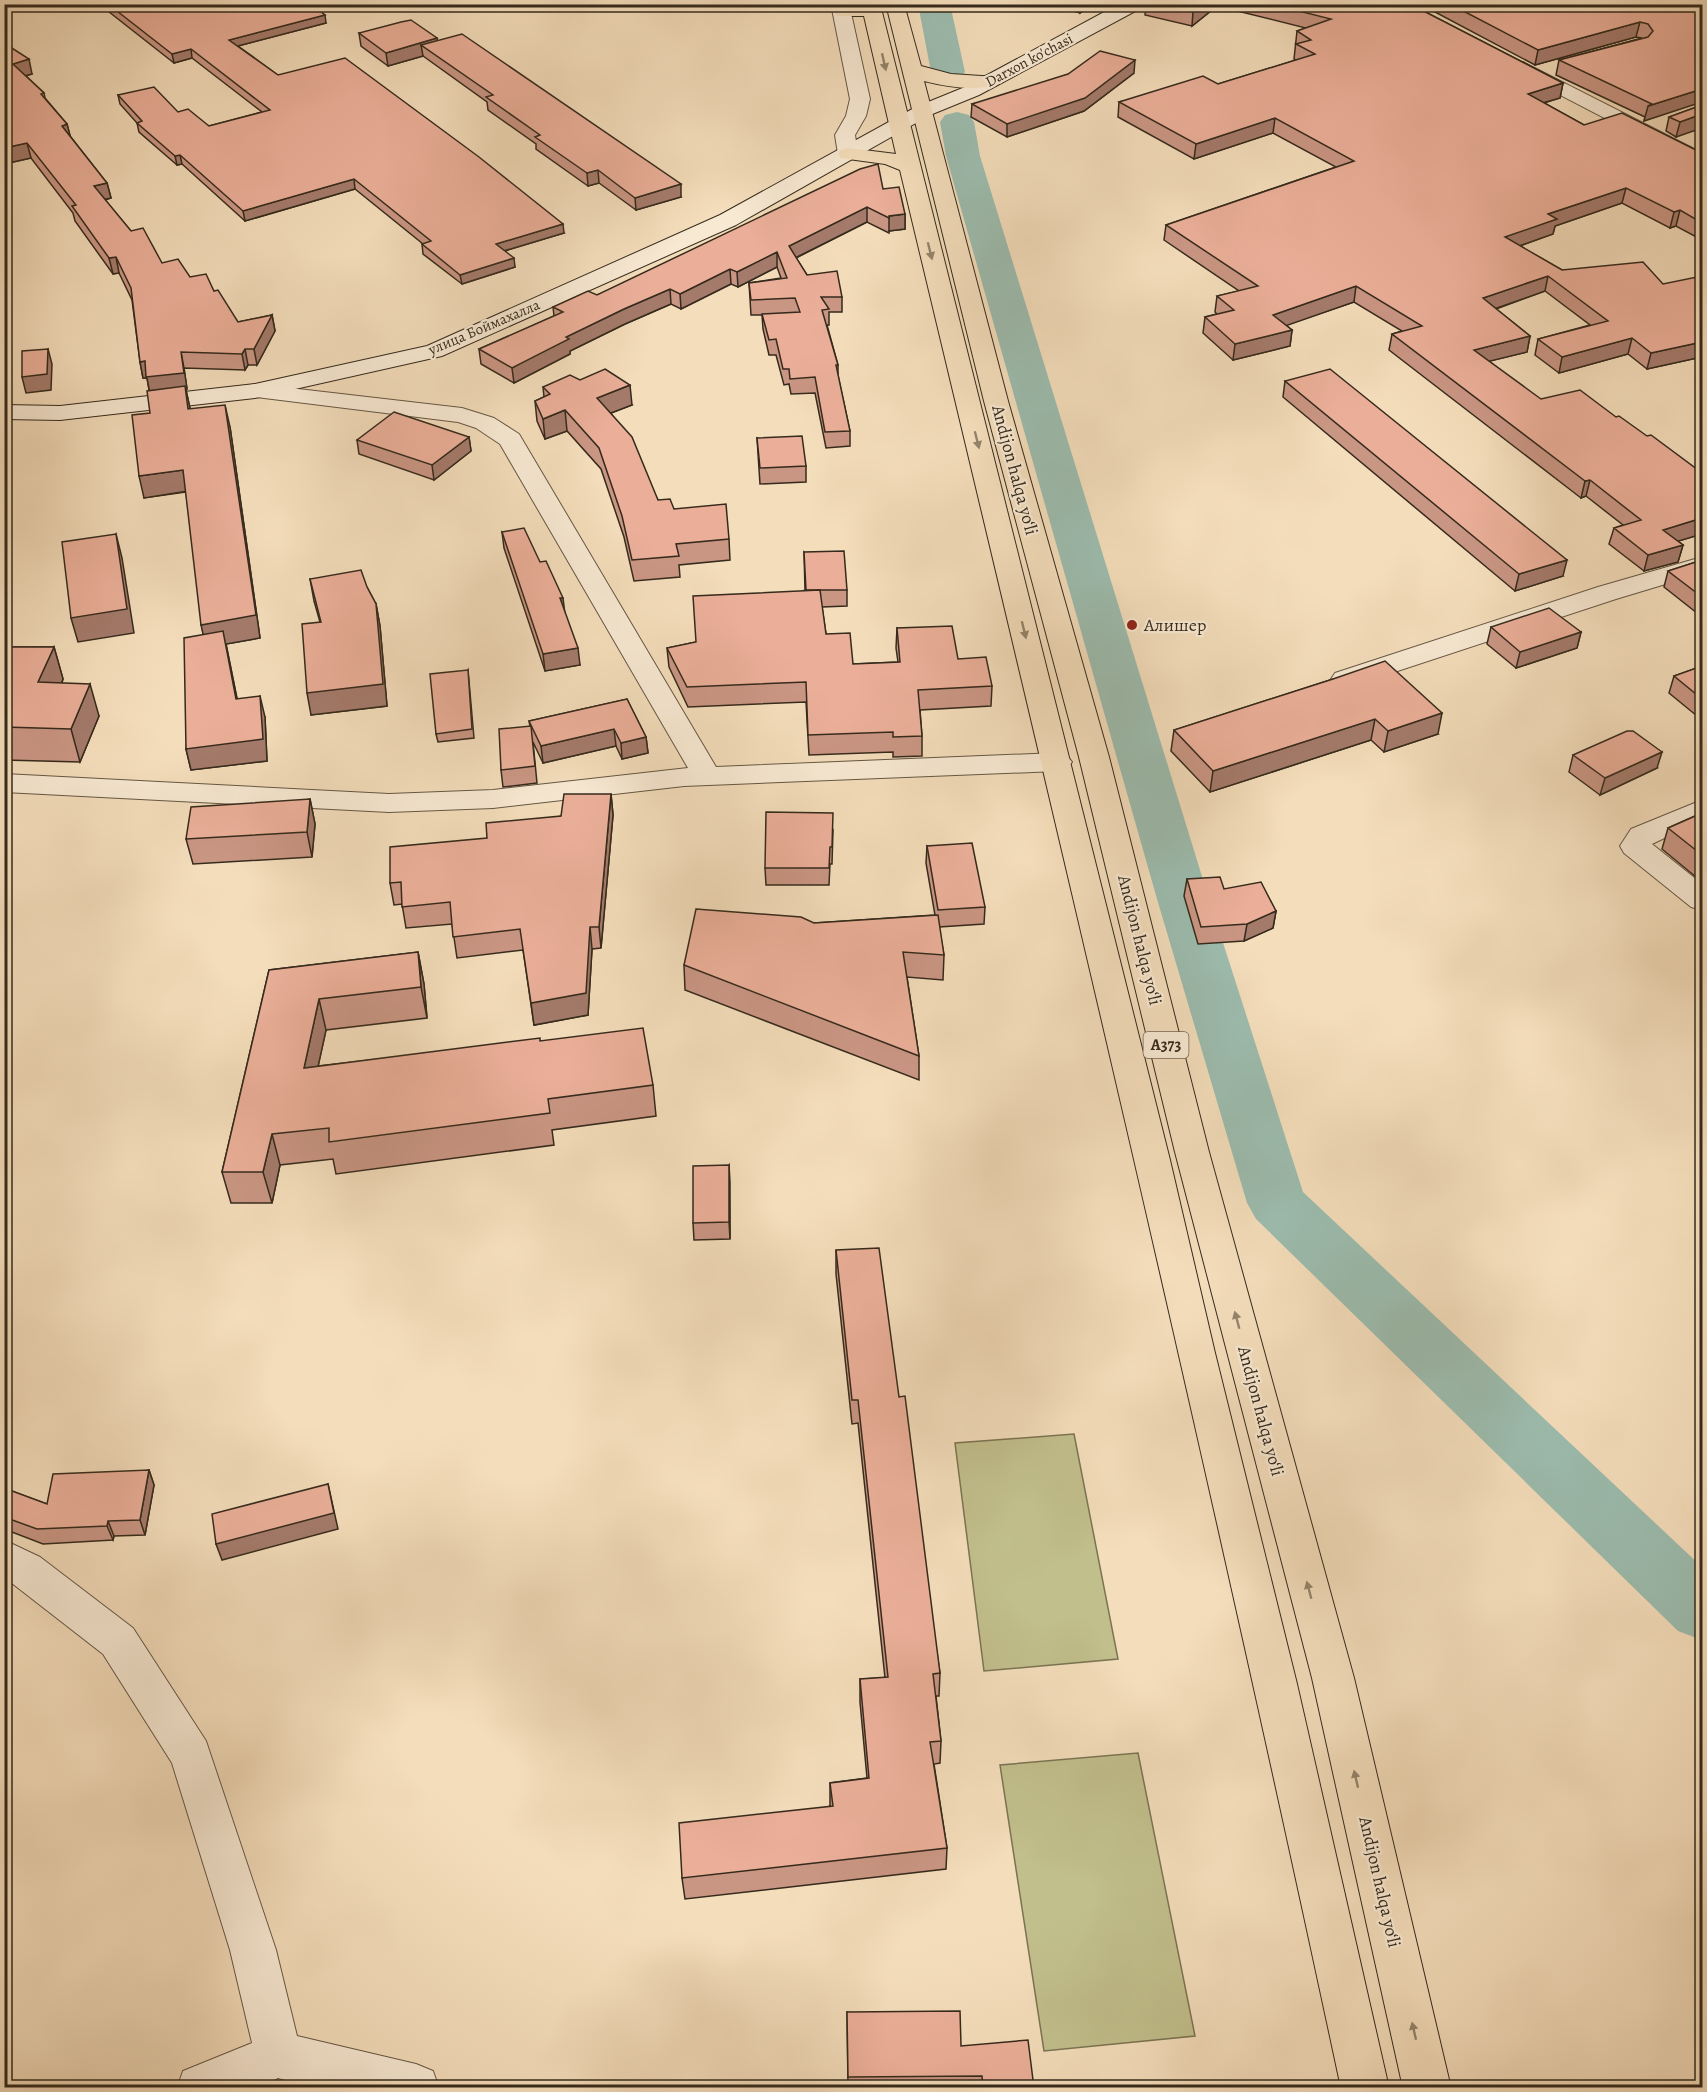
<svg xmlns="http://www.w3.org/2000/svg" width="1707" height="2092" viewBox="0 0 1707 2092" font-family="Alegreya,serif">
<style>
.green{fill:#c1bf8c;stroke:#7b7454;stroke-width:1.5}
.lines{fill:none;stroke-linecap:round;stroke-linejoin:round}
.river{fill:#9cbcae;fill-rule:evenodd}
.street-casing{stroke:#655744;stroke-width:2}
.secondary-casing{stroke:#352a1c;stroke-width:2}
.highway-casing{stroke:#352a1c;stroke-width:2}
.street{fill:#f8e9d3;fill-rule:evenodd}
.secondary{fill:#f8e9d3;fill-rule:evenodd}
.highway{fill:#f4ddbb;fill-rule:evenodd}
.wall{fill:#ca9684;stroke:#352a1c;stroke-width:1.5}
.shaded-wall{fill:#a47a6b;stroke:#352a1c;stroke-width:1.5}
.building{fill:#ebaf99;stroke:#352a1c;stroke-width:1.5}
.oneway{fill:#94846c}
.poi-dot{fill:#8f2418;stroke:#f8e9d3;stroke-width:2}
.labels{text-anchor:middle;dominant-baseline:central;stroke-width:4.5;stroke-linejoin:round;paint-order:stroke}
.far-street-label{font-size:15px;fill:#352a1c;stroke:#f8e9d3}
.shield{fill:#f8e9d3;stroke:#706353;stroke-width:1.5}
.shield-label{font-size:16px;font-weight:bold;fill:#352a1c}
.street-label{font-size:18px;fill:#352a1c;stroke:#f8e9d3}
.poi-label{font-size:18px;fill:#352a1c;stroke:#f8e9d3;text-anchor:start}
</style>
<rect width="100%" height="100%" fill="#f4ddbb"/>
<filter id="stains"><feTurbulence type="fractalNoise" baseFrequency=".00333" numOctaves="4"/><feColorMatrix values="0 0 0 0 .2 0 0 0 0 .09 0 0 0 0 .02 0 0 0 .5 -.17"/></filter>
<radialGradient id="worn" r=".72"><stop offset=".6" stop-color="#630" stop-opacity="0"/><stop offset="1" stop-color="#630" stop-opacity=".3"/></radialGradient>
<g class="green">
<path d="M1074,1434L1118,1659L984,1671L955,1443Z"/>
<path d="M1138,1753L1195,2036L1044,2051L1000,1765Z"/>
</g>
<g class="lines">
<g class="river">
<path d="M918,4H950L965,72L960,79L948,82L936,79L931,72Z"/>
<path d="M957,112L969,115L974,122L980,156L1209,899L1303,1192L1702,1567V1640L1678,1631L1256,1219L1247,1203L1157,899L946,156L940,122L945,115Z"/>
</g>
<g class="street-casing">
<g id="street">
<path d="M831,4H849L870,99L866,116L855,135L858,154L855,158L848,160L841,158L838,154L835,135L846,116L850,99Z"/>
<path d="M1523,62L1702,153V167L1695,165L1516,72L1513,68L1516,64Z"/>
<path d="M255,384L462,408L494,418L519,434L716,767L1057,753L1067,756L1072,762L1067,768L1057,771L684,786L493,808L389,812L4,792V774L389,794L493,790L688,768L500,444L476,428L458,422L247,396L243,391L247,386Z"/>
<path d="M1702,557V573L1616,599L1355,685L1345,687L1335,685L1331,679L1335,673L1598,587Z"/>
<path d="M1702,800V820L1652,844L1702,884V910L1691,907L1624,853L1620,846L1631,829Z"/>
<path d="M4,1540L40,1557L133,1628L206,1741L276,1950L297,2036L416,2064L433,2071L439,2088H316L278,2078L257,2088H177L183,2071L252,2043L230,1950L172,1763L103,1654L4,1577Z"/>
</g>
</g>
<g class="secondary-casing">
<path id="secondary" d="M1119,4H1143L1141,8L979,95L930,115L736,225L442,356L255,398L60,420L4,419V405L60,406L255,384L427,346L720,215L916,107L965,87Z"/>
</g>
<g class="highway-casing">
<g id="highway">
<path d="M862,4H880L1170,1160L1215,1353L1297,1684L1389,2088H1341C1204,1446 1053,807 900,170L885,164L841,158L838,154L841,150L848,148L896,154L864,16H836L834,12L836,8Z"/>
<path d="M886,4H904L921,66L951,74L997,77L1000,81L997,85C973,91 948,87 924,81L1008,401L1109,757L1209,1152L1354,1678L1451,2088H1403L1312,1678L1175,1152L1079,757L984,401Z"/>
</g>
</g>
<use href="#street" class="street"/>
<use href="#secondary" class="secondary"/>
<use href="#highway" class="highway"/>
</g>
<g class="wall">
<path d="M99,4H311L326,23L238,46L278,75L564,233L505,251L515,267L462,284L423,254L422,244H423L355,189L245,221L182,164L177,165L139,132L137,123L120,104L118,95L178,112L209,126L262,112L192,58L174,63Z"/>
<path d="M1048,4H1093L1080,13Z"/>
<path d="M1146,4H1410L1563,83L1560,98L1544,103L1584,125L1702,153V240L1676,226L1670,228L1622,203L1555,226L1553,234L1520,246L1562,270L1663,284L1702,281V357L1647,369L1628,354L1559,373L1535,355L1538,339L1590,325L1545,291L1496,309L1530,336L1527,352L1489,361L1702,534L1678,541L1683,545L1678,562L1644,571L1609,544L1614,528L1623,525L1586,496L1581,498L1389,350L1392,334L1402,331L1354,302L1286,325L1292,330L1290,346L1233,360L1203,333L1205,317L1217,314L1215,312L1217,296L1239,291L1164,240L1166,225L1336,167L1273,133L1194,159L1118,117L1119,102L1218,84L1296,60L1294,59L1297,31L1306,28L1217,6L1192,26L1145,15Z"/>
<path d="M1420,4H1702L1644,121L1645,117L1556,75L1559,60L1642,38L1636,37L1535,65Z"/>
<path d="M359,33L437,41L681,197L636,210L599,183L588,186L536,149V144L488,110L487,102L423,56L388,66L361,46Z"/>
<path d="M4,43L32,74L26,76L44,93L45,98L67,124L70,136L107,183L111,198L105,200L131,231L162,263L214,291L238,322L272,315L275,331L257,365H248L245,370L184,368L187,389L186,390L190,409L230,427L260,638L226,644L237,698L265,717L267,761L191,770L186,749L203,634L186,492L144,498L150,413L149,390L147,378H143L140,362L132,300L119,273L113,274L75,221L73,213L31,158L4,164Z"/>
<path d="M1134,73L1084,111L1007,137L971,117L972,104Z"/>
<path d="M1702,105L1676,137L1666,131L1669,117Z"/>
<path d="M883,189L905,214V229L889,231V233L867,222L796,258L807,275L842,297V312H829V325H827L838,365V376L850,431V446L826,448L815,393L791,394L789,384L784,385L776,355H769L763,329L762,315H751L749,283L781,278L777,267L738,287L731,284L681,309L671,304L625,324L570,351V354L514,383L481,364L479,349L554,316L553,307L597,295Z"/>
<path d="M580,380L632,405L611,413L658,500L729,539L730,560L679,565L680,577L634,581L624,537L601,469L567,431L545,439L537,421L535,401L544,397L543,387Z"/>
<path d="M1285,381L1563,576L1515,591L1283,397Z"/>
<path d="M469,437L471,451L434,480L359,454L357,440Z"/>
<path d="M757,438L806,466V482L760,484Z"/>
<path d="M502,532L540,562L580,665L545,671L504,548Z"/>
<path d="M804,552L847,590V606L822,607L826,634L853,664L898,662L896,648L897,628L958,659L992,686L991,706L920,710L922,736V756L893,757V752L809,755L806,702L688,707L669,667L667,648L696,642L805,590Z"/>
<path d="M1702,560V617L1664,587L1668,571Z"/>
<path d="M310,579L367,587L376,604L380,626L387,706L311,715L320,622L314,601Z"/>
<path d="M1491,627L1581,632L1577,648L1516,668L1487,644Z"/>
<path d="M4,647H54L63,679L62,683L99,716L80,762L4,760Z"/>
<path d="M1702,666V714L1697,716L1669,693L1674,676Z"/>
<path d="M468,670L474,738L438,742L436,734Z"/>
<path d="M1333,679L1438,734L1384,752L1371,740L1210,792L1171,751L1174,730Z"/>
<path d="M627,699L646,737L648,753L622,759L616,746L543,763L533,742L537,783L503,787L501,770L530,726L529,721Z"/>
<path d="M1573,755L1657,768L1600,795L1569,772Z"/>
<path d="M611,794L613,815L601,948L592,949L588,1015L534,1025L523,950L457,958L452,924L406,928L402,904L394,905L390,883L487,838L561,816Z"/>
<path d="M310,799L315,824L312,857L193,864L186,839Z"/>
<path d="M1702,813V882L1662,849L1668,828Z"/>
<path d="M833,830L832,864H830L829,885H766L765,868Z"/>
<path d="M927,846L985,907L984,924L939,927L944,955L943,980L907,977L919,1056V1080L685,990L684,965L814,923L935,915L926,863Z"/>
<path d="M1187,879L1224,889L1276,911L1273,928L1244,941L1198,944L1184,896Z"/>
<path d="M418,952L424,984L427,1018L326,1030L318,1066L540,1041L653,1085L656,1116L552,1130L554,1145L336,1174L333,1159L280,1165L272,1203H231L222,1172L269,970Z"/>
<path d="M729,1165L730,1239L694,1240L693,1223Z"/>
<path d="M836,1250L899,1397L940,1673L939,1696H936L941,1741L940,1763L934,1764L947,1848L946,1869L685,1899L682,1878L830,1806V1783L867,1778L860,1702V1679L885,1678L858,1423L852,1424L836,1274Z"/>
<path d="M149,1470L154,1485L145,1535L114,1536L113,1540L43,1544L4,1529V1488L47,1504Z"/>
<path d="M847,2012L961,2046L1034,2088H848Z"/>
</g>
<g class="shaded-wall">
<path d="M1080,4H1093L1080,13Z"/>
<path d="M1203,4H1218L1217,6L1192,26L1193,12Z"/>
<path d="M325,15L326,23L230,48L229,40Z"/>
<path d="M1640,22L1636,37L1535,65L1538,50Z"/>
<path d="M437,38L439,52L421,45L423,56L388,66L386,53Z"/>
<path d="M191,49L192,58L174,63L172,54Z"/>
<path d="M29,59L32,74L17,78L13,64Z"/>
<path d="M1135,60L1134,73L1084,111L1007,137V124Z"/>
<path d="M1563,83L1560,98L1525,108L1528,94Z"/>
<path d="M1702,89V102L1644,121L1648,106Z"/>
<path d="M1702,114V128L1676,137L1680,122Z"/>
<path d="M1275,118L1273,133L1194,159L1196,144Z"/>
<path d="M67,124L71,139L62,126Z"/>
<path d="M27,143L31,158L4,164V148Z"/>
<path d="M180,155L182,164L177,165L175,156Z"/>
<path d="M598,170L599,183L588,186L587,173Z"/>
<path d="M354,179L355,189L245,221L243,211Z"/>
<path d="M107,183L111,198L97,201L94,186Z"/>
<path d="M681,184V197L636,210L635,198Z"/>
<path d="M1626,188L1622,203L1555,226L1553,234L1502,252L1505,237L1548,214Z"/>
<path d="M867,207V222L789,261V246Z"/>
<path d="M1680,210L1676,226L1670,228L1674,212Z"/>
<path d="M905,214V229L889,231V216Z"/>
<path d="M563,224L564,233L497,253L496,244Z"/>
<path d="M777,252V267L738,287L737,272Z"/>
<path d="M116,257L119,273L113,274L109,258Z"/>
<path d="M514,258L515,267L462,284L460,275Z"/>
<path d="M730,269L731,284L681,309L680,294Z"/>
<path d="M1548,276L1545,291L1480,314L1483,298Z"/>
<path d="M1356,286L1354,302L1271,331L1273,315Z"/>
<path d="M670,289L671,304L625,324L570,351V354L514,383L512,368L566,337L624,309Z"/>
<path d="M272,315L275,331L257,365L254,349Z"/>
<path d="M1292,330L1290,346L1233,360L1235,344Z"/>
<path d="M1530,336L1527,352L1470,366L1474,350Z"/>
<path d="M1632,338L1628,354L1559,373L1562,357Z"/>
<path d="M1702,342V357L1647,369L1651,353Z"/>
<path d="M48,349L52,364L51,390L26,393L22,377Z"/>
<path d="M245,349L248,365L245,370L242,354Z"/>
<path d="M181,352L184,368L187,389L186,390L190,408L193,430L150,394L147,378H143L140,362Z"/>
<path d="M630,385L632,405L598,418L597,398Z"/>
<path d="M225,405L230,427L260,638L226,644L241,720L206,647L201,625Z"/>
<path d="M565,410L567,431L545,439L543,419Z"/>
<path d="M469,437L471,451L434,480L432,465Z"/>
<path d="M183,470L188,491L144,498L139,476Z"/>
<path d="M1590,480L1586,496L1581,498L1585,481Z"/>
<path d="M1702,518V534L1659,547L1663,530Z"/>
<path d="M116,534L122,558L134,633L78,642L71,618Z"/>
<path d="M1683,545L1678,562L1644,571L1648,555Z"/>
<path d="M1567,560L1563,576L1515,591L1519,574Z"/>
<path d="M560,598H563L565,614Z"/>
<path d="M376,604L380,626L387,706L311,715L307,693Z"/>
<path d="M1581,632L1577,648L1516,668L1520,652Z"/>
<path d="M54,647L63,679L48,715L38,682Z"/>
<path d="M578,648L580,665L545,671L543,654Z"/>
<path d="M90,684L99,716L80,762L71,729Z"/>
<path d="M260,696L265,717L267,761L191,770L186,749Z"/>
<path d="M1702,699V714L1697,716Z"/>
<path d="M1442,713L1438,734L1384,752L1388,731Z"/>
<path d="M1375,719L1371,740L1210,792L1213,771Z"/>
<path d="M614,729L616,746L543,763L541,746Z"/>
<path d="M646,737L648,753L622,759L621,743Z"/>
<path d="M1662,752L1657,768L1600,795L1605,778Z"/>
<path d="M611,794L613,815L601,948L599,927Z"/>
<path d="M310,799L315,824L312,857L307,832Z"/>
<path d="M1276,911L1273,928L1244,941L1247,924Z"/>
<path d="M590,927L592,949L588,1015L534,1025L531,1003Z"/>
<path d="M418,952L424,984L427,1018L421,987Z"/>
<path d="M319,999L326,1030L311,1099L304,1068Z"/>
<path d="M272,1134L280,1165L272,1203L263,1172Z"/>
<path d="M729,1165L730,1182V1239L729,1222Z"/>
<path d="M149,1470L154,1485L145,1535L140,1520Z"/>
<path d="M328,1484L338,1529L222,1560L216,1544Z"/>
<path d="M108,1521L114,1536L113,1540L107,1526Z"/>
</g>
<g class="building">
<path d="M108,4H311L325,15L229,40L278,75L345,58L479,157L563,224L496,244L514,258L460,275L422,244L431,241L354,179L243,211L180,155L175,156L137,123L142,121L118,95L154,87L178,112L188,109L209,126L270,110L191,49L172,54Z"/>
<path d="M1161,4H1203L1193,12Z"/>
<path d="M1271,4H1410L1563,83L1528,94L1584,125L1622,113L1702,153V223L1680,210L1674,212L1626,188L1548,214L1557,219L1505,237L1562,270L1643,262L1663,284L1697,277L1702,281V342L1651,353L1632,338L1562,357L1538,339L1608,321L1548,276L1483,298L1530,336L1474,350L1541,399L1580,390L1616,417L1619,416L1647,436L1651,435L1702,473V518L1663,530L1683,545L1648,555L1614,528L1641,520L1590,480L1585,481L1392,334L1422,326L1356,286L1273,315L1292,330L1235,344L1205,317L1234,310L1217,296L1258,286L1166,225L1354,161L1275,118L1196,144L1119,102L1203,76L1218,84L1315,54L1296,44L1311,40L1297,31L1331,19Z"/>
<path d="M1450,4H1702V89L1648,106L1652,104L1559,60L1648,37L1653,31L1648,24L1640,22L1538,50Z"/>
<path d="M411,20L437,38L386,53L359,33L401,22Z"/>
<path d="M462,34L681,184L635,198L598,170L587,173L535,137L540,135L486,97L493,95L421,45Z"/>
<path d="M4,43L29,59L13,64L44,93L41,94L67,124L62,126L107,183L94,186L131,231L143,228L162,263L178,259L190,277L206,274L214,291L218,290L238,322L272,315L254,349H245L242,354L181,352L184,373L146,377L145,361L140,362L131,288L116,257L109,258L72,206L76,205L27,143L4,148Z"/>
<path d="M1100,51L1135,60L1085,98L1007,124L972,104L1068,74Z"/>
<path d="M1702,105V114L1680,122L1669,117Z"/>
<path d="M878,164L883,189L899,187L905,214L889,216V218L867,207L789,246L807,275L837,271L842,297H821L829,309L822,310L838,365H836L850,431L825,432L815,377L790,379L789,369H783L776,339L769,340L762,314L800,312L795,298L751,300L749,283L787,278L777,252L737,272L730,269L680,294L670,289L624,309L566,337L569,339L512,368L479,349L563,312L553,307L588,291L597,295L860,169Z"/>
<path d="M48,349L47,374L22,377V351Z"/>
<path d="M605,369L630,385L597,398L632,437L658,500L670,499L674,509L726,504L729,539L676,544L679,556L632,560L622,516L599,448L565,410L543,419L535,401L550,394L543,387L570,375L580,380Z"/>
<path d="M1330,369L1567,560L1519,574L1285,381Z"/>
<path d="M185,386L188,409L225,405L256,615L201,625L183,470L139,476L132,415L150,413L147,391Z"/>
<path d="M394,412L469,437L432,465L357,440Z"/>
<path d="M802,436L806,466L760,468L757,438Z"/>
<path d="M524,528L540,562L546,561L563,598H560L578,648L543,654L502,532Z"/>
<path d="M116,534L127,609L71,618L62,542Z"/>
<path d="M844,551L847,590H806L804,552Z"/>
<path d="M1702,560V597L1668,571Z"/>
<path d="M361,570L367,587L376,604L383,684L307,693L302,624L321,622L310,579Z"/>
<path d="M820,590L826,634L850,633L853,664L900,662L897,628L952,626L958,659L986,657L992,686L918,690L922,736L893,737V732L808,735L806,682L687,687L667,648L696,642L693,596Z"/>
<path d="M1549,608L1581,632L1520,652L1491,627Z"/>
<path d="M223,631L236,699L260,696L263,739L186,749L184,638Z"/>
<path d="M4,647H54L38,682L90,684L71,729L4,727Z"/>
<path d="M1385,661L1442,713L1388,731L1375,719L1213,771L1174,730L1333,679Z"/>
<path d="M1702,666V699L1674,676Z"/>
<path d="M468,670L472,729L436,734L430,674Z"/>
<path d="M627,699L646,737L621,743L614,729L541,746L529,721Z"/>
<path d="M531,726L535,766L501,770L499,729Z"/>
<path d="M1627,731H1633L1662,752L1605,778L1573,755Z"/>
<path d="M564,794H611L599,927H590L586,993L531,1003L520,929L453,937L450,902L402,907L401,882L390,883V847L487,838L486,823L561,816Z"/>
<path d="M310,799L307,832L186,839L191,807Z"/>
<path d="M766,812L833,813L832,847H830L829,868H765Z"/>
<path d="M1702,813V855L1668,828Z"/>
<path d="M972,843L985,907L938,910L927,846Z"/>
<path d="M1220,877L1224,889L1261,882L1276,911L1247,924L1201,927L1187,879Z"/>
<path d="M696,909L801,917L814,923L938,915L944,955L903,952L919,1056L684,965Z"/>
<path d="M418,952L421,987L319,999L304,1068L540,1038V1041L643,1028L653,1085L548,1099L550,1113L329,1142V1128L272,1134L263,1172H222L269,970Z"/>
<path d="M729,1165V1222L693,1223V1166Z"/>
<path d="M879,1248L899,1397L905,1396L940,1673L933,1674L941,1741L930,1742L947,1848L682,1878L679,1823L833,1806L830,1783L869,1778L860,1679L888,1677L858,1400H852L836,1250Z"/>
<path d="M149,1470L140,1520L108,1521L107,1526L37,1529L4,1517V1488L47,1504L53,1474Z"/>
<path d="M328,1484L334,1513L216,1544L212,1514Z"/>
<path d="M960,2011L961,2046L1028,2040L1034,2088H983L982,2076L848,2077L847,2012Z"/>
</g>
<defs><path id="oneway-solid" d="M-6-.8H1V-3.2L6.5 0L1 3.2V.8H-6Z" transform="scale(1.5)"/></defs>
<g class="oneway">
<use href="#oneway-solid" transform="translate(884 62) rotate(77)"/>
<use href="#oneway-solid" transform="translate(930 251) rotate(76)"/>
<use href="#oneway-solid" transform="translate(977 440) rotate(76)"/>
<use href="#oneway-solid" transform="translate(1024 630) rotate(76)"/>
<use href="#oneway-solid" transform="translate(1237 1320) rotate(-105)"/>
<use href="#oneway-solid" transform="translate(1309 1590) rotate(-105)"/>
<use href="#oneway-solid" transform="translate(1356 1779) rotate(-103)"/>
<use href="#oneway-solid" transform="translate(1414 2031) rotate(-103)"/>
</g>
<circle class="poi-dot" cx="1132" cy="625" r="6"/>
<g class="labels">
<g class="far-street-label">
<text transform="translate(1029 60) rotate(-28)">Darxon ko'chasi</text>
<text transform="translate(484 327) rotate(-23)">улица Боймахалла</text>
</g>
<rect class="shield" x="1143.5" y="1032" width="45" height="26" rx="4.5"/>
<g class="shield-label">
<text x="1166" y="1045">A373</text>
</g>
<g class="street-label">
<text transform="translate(1015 470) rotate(75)">Andijon halqa yo‘li</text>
<text transform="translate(1140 940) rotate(76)">Andijon halqa yo‘li</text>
<text transform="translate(1261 1411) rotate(75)">Andijon halqa yo‘li</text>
<text transform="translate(1380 1882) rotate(77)">Andijon halqa yo‘li</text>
</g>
<g class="poi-label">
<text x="1144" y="625">Алишер</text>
</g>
</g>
<rect width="1707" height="2092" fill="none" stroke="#f4ddbb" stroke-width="24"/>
<rect x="6" y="6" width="1695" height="2080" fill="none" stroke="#352a1c" stroke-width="3"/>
<rect x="12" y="12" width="1683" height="2068" fill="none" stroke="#352a1c" stroke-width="1.5"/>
<rect width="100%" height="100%" filter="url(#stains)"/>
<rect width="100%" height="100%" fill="url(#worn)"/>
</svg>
